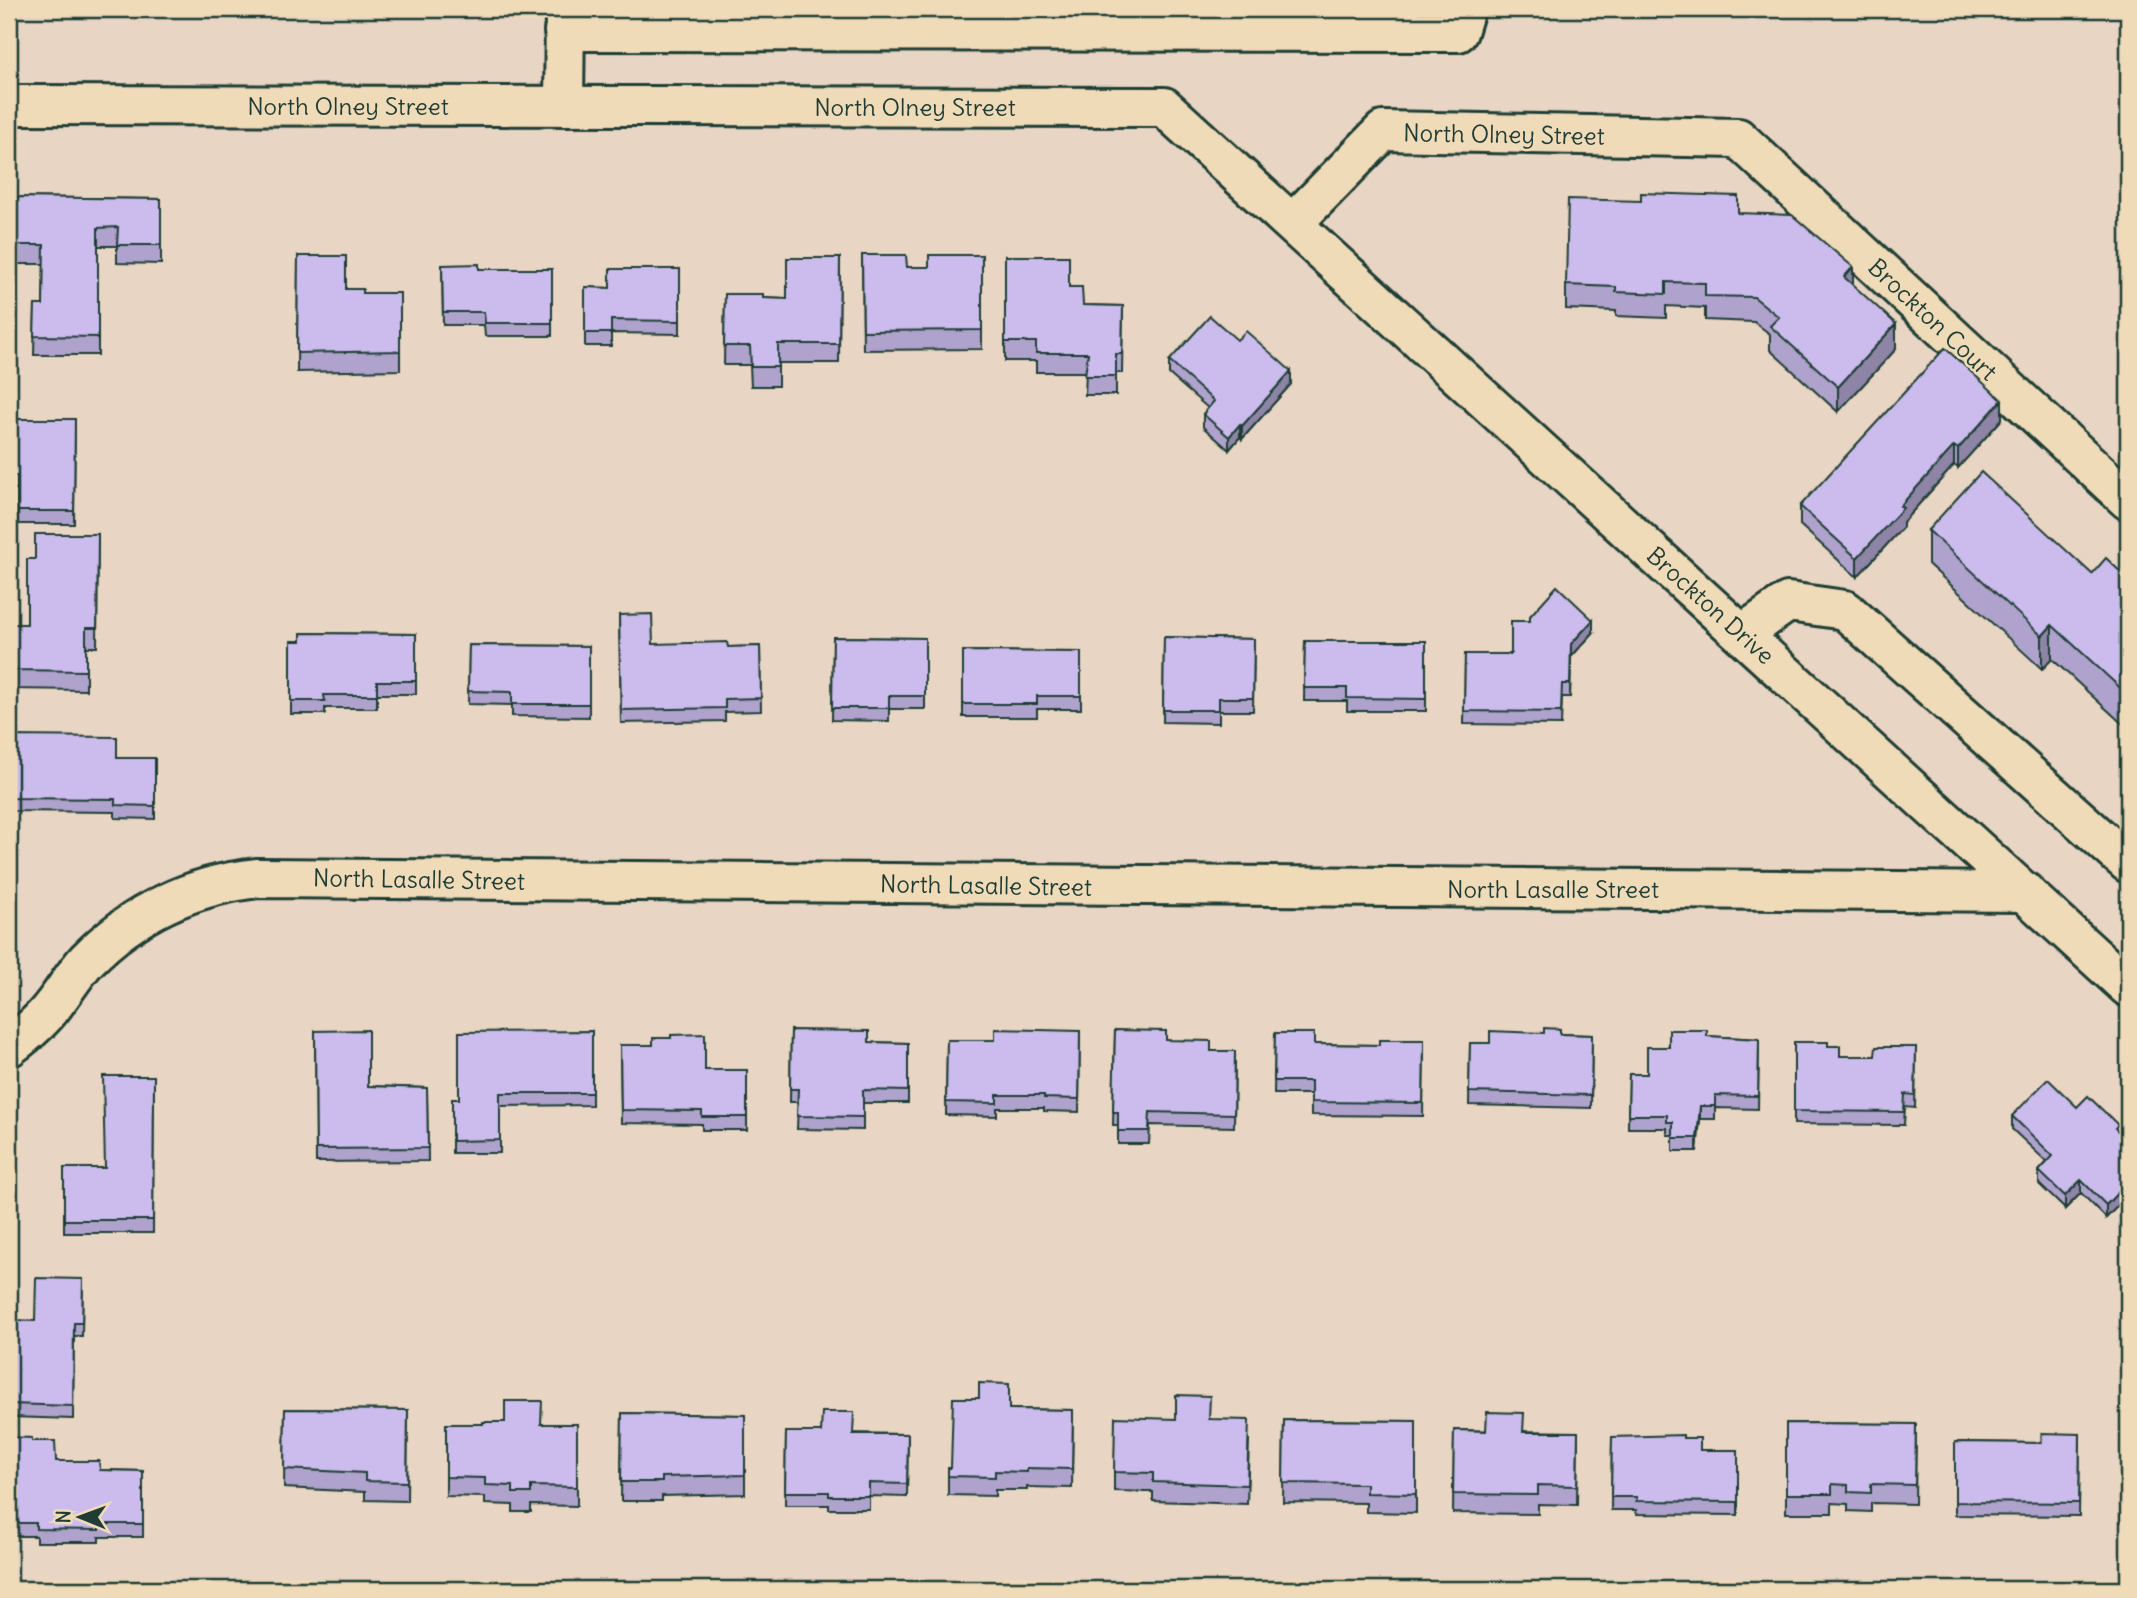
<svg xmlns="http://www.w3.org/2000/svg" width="2137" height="1598" viewBox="0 0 2137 1598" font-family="Delius,sans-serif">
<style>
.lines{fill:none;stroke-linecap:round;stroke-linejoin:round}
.minor-casing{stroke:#1f3d34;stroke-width:44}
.minor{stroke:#f0dbb9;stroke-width:38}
.wall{fill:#afa2cc;stroke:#1f3d34;stroke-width:2}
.shaded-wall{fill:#8e84a6;stroke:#1f3d34;stroke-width:2}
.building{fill:#cbbced;stroke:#1f3d34;stroke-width:2}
.labels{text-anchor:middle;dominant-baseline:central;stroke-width:5;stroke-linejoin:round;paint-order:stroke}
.street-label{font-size:24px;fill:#1f3d34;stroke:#f0dbb9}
</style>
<rect width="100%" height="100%" fill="#e9d5c3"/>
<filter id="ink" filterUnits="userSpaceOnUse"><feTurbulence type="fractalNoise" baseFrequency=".0143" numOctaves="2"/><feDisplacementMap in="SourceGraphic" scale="14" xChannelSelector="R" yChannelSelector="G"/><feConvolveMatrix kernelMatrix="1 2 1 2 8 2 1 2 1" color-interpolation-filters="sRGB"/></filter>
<g filter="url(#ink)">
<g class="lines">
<g class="minor-casing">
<g id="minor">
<path d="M564,31L1458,32L1465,9"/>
<path d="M9,105L1164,107L2128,987"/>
<path d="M564,106L565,9"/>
<path d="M1293,223L1383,131L1738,138L2128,500"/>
<path d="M1742,634L1788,602L1845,610L2128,863"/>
<path d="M9,1047C25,1035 43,1020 55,1003C66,989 75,973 87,960C133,913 192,885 258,878L2025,892"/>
</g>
</g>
<use href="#minor" class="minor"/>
</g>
<g class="wall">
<path d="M9,197L161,199V264L117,263V246H98V355H34L35,305H43L44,264H9Z"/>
<path d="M1738,213L1853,285L1896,349L1838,412L1770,350V334L1754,322L1705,320V308L1666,306V318L1616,316V311L1566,309V285Z"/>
<path d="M862,255L907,267H929L982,255V349L863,350Z"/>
<path d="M298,256L346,289L363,293H400V370L297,372Z"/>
<path d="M1005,256L1069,287L1083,305L1123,306L1122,373H1116V395H1085L1086,372H1036V361H1005Z"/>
<path d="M840,258L839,363H778V386H751L750,365H724L725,294L763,298L787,299Z"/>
<path d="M442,265L479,269H552V336H485L484,325H443Z"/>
<path d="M680,269V334L611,333V346H585V287L610,288Z"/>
<path d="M1237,340L1291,384L1242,439L1240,437L1229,450L1203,427V414L1208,408L1169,374V361Z"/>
<path d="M9,419H75L74,524H17V489H9Z"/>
<path d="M2002,419L1958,468L1954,465L1903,522V527L1857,577L1800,525V506Z"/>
<path d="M1928,530L2092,574L2128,579V729L2052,659L2042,669L1928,564Z"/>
<path d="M98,534L97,647H86V690L9,689V624H27L35,559Z"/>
<path d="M619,615L653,644L728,647L760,646L761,711L725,712V721L621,723Z"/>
<path d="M301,633L416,634V694H377V708H325V714H291V641H301Z"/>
<path d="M1593,633L1571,657L1570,697H1562L1561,725L1464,724L1465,654H1511Z"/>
<path d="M833,637L925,638V709H889V721L832,720Z"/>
<path d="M1164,637L1254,639L1253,711H1219V723L1163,722Z"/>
<path d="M1305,641H1426V711H1347V701H1304Z"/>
<path d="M469,645L589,646V717L512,716V705L468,704Z"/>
<path d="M963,651L1081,652V709H1037V717H963Z"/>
<path d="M9,736L117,758H155V819L115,818V812L9,811Z"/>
<path d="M791,1030L869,1042L908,1043V1103H863V1130L797,1129L798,1102H790Z"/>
<path d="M1115,1030L1166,1040L1211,1051H1235L1234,1127L1150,1125L1149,1144H1118V1125H1113Z"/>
<path d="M315,1031L368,1086L427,1088L428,1161L316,1162Z"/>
<path d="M592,1031V1105L500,1106V1153H452V1099H459Z"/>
<path d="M1080,1031L1079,1112L1044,1111V1108H997V1116L946,1115L947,1040H995Z"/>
<path d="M1275,1033L1314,1044L1379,1045L1424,1040L1423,1116L1311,1115V1094H1274Z"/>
<path d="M1560,1034L1592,1035L1591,1108L1469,1105L1470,1043H1490Z"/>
<path d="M1707,1036L1759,1039L1758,1109L1715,1108V1119H1700L1697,1151H1673V1135H1667V1128H1628L1629,1074H1647Z"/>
<path d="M1794,1042L1828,1046L1840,1056H1875L1916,1047L1915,1108L1905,1107L1904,1125L1794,1124Z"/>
<path d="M620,1045L705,1070H747V1130H702V1124L621,1123Z"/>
<path d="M154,1076L153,1233H64V1168H105Z"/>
<path d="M2077,1107L2118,1131L2128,1141V1195L2106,1218L2081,1193L2065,1209L2039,1184V1171L2047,1162L2012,1129V1116Z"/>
<path d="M83,1279L82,1336H74L73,1419L10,1417L11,1383H9V1320L35,1321Z"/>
<path d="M285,1409L408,1410L407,1501L365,1500V1492L284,1488Z"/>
<path d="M1009,1409L1073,1410L1072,1488L1027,1487V1490H995V1496L948,1495V1468H951Z"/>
<path d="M622,1413L745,1415V1494L662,1496V1501H621Z"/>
<path d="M1210,1419L1249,1439L1247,1504L1153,1501V1492L1114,1491V1472Z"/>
<path d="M1284,1420L1416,1421V1513L1366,1512V1503L1283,1502Z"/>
<path d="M1786,1423L1916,1424L1915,1504L1871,1503V1512L1848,1511V1504L1832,1503V1513H1786Z"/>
<path d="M446,1424H577V1506L531,1505V1512H513V1505L485,1504V1497L446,1496Z"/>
<path d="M1454,1430L1578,1432L1577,1505L1538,1504V1514L1453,1513Z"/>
<path d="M786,1432L908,1434L907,1497L869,1496V1509H829V1505H785Z"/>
<path d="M2080,1434L2079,1516L1955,1515V1442L2041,1443Z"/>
<path d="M9,1437L32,1441L56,1461L100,1470L143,1471V1537H99V1542H36V1536H9Z"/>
<path d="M1612,1437L1683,1438L1700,1450H1738V1515L1636,1514V1510H1611Z"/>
<path d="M2122,1456H2128V1522H2121Z"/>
</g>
<g class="shaded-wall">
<path d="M1853,267V291L1844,277Z"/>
<path d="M1896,324V349L1838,412V387Z"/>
<path d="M1291,371V384L1242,439V426Z"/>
<path d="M2002,400V419L1958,468V449Z"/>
<path d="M1240,424V437L1229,450V437Z"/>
<path d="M1954,446V465L1903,522V527L1857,577V558L1900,506Z"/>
<path d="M1593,620V633L1571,657L1570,697L1571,644Z"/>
<path d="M2052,625V659L2042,669V636Z"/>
<path d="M1700,1106V1119L1697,1151V1138Z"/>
<path d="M2081,1180V1193L2065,1209V1196Z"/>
<path d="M2128,1182V1195L2106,1218V1205Z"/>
</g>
<g class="building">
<path d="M1641,193L1738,196V213L1792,215L1853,267L1844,277L1896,324L1838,387L1770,326L1779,317L1754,297L1705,296V283L1666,282V294L1616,292V287L1566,285L1568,199L1641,201Z"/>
<path d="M9,197L161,199V245H117L118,227L98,228V337L34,336L35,305H43L44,245H9Z"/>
<path d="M862,255H906L907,267H929V255H982V330L863,331Z"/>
<path d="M298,256H346V289H363V293H400V351L297,353Z"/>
<path d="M1005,256H1069V287H1082L1083,305L1123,306L1122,354H1116V376H1085L1088,353H1036V342H1005Z"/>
<path d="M787,258H840L839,344H778V367H751L750,346H724L725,294H763V298L787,299Z"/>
<path d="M479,264V269H552V323H485L484,312H443L442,265Z"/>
<path d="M610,269H680V321L611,320V333H585V287L610,288Z"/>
<path d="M1210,316L1237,340L1246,331L1291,371L1242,426L1240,424L1229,437L1203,414L1214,401L1169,361Z"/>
<path d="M1945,348L2002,400L1958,449L1954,446L1900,506L1903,508L1857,558L1800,506Z"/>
<path d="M9,419H75L74,511H17V476H9Z"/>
<path d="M1981,472L2092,574L2106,558L2128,579V695L2052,625L2042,636L1928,530Z"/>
<path d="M35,534H98L97,628H86V671L9,670V624H27V559H35Z"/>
<path d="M1557,586L1593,620L1571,644L1570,684H1562L1561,712L1464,711L1465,654H1511V621H1530V616Z"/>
<path d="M652,614L653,644L727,642L728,647L760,646L761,698L725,699V708L621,710L619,615Z"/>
<path d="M301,633L416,634V681H377V695H324L325,701H291V641H301Z"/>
<path d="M833,637L925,638V696H889V708H832Z"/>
<path d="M1164,637L1254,639L1253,698H1219V710H1163Z"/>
<path d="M1305,641H1426V699L1347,698V688H1304Z"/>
<path d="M469,645L589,646V704H512V692L468,691Z"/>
<path d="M963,651L1081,652V696H1037V704H963Z"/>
<path d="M9,736L117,737V758H155V806L115,805V799L9,798Z"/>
<path d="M1544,1028L1560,1029V1034L1592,1035L1591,1095L1469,1092L1470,1043H1490V1031L1544,1033Z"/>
<path d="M995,1029L1080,1031L1079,1099L1044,1098V1095H997V1103L946,1102L947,1040H995Z"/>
<path d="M368,1030V1086L427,1088L428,1148L316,1149L315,1031Z"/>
<path d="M791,1030L869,1031V1042L908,1043V1091L863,1090V1117L797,1116L798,1089H790Z"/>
<path d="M1115,1030L1166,1031V1040L1211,1041V1051H1235L1234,1114L1150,1112L1149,1131H1118V1112H1113Z"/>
<path d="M1669,1030H1707V1036L1759,1039L1758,1096L1715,1095V1106H1700L1697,1138H1673V1122H1667V1115H1628L1629,1074H1647V1047H1669Z"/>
<path d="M592,1031V1093H500V1140L452,1141V1099H459V1032Z"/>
<path d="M1275,1033H1314V1044L1379,1045V1040H1424L1423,1103L1311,1102V1081H1274Z"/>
<path d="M705,1034V1070H747V1117H702V1111L621,1110L620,1045H653V1038H671V1035Z"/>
<path d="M1794,1042H1828V1046H1840V1056H1875L1876,1047H1916L1915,1095L1905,1094L1904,1112L1794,1111Z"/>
<path d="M103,1076H154L153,1220H64V1168H105Z"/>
<path d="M2048,1079L2077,1107L2088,1096L2118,1125L2115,1128L2128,1141V1182L2106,1205L2081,1180L2065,1196L2039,1171L2053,1156L2012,1116Z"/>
<path d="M36,1278L83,1279L82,1323H74L73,1406L10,1404L11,1370H9V1320L35,1321Z"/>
<path d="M979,1383L1009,1384V1409L1073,1410L1072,1469L1027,1468V1472L995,1471V1477L948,1476V1468H951L953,1398H979Z"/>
<path d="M1176,1395L1210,1396L1209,1419L1249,1420L1247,1485L1153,1482V1473L1114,1472L1115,1417L1176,1419Z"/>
<path d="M505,1401H542L541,1424H577V1487L531,1486V1493H513V1486L485,1485V1478L446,1477V1424H483V1422H505Z"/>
<path d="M285,1409L408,1410L407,1482L365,1481V1473L284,1469Z"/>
<path d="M822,1412H854L853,1434H908L907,1484L869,1483V1496H829V1492H785L786,1432H821Z"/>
<path d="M1487,1412L1524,1413L1523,1432H1578L1577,1486L1538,1485V1495L1453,1494L1454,1430L1486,1431Z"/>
<path d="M622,1413L745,1415V1475L662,1477V1482H621Z"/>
<path d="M1284,1420L1416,1421V1494L1366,1493V1484L1283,1483Z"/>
<path d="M1786,1423L1916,1424L1915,1485L1871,1484V1493L1848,1492V1485L1832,1484V1494H1786Z"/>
<path d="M2042,1433L2080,1434L2079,1503L1955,1502V1442L2041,1443Z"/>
<path d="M1683,1435V1438H1700V1450H1738V1502L1636,1501L1637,1497H1611L1612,1437Z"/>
<path d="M9,1437L32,1438V1441H55L56,1461H99L100,1470L143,1471V1524H99V1530L36,1529V1523H9Z"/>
<path d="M2122,1456H2128V1503H2121Z"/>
</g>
</g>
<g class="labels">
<g class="street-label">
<text x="348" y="106">North Olney Street</text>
<text x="915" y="107">North Olney Street</text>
<text transform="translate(1504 134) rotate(1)">North Olney Street</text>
<text transform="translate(1933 319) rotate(43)">Brockton Court</text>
<text transform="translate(1711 605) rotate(42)">Brockton Drive</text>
<text transform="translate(419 879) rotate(1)">North Lasalle Street</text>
<text transform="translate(986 885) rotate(1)">North Lasalle Street</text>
<text x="1553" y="889">North Lasalle Street</text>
</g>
</g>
<rect width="2137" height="1598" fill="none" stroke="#f0dbb9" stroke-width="35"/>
<rect x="18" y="18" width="2102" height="1563" fill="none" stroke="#1f3d34" stroke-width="2.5" filter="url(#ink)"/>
<g transform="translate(80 1517) rotate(271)" stroke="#f0dbb9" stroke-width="5" paint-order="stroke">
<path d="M0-5L12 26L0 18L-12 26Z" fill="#1f3d34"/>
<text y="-10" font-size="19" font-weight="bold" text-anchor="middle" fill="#1f3d34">N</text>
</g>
</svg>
